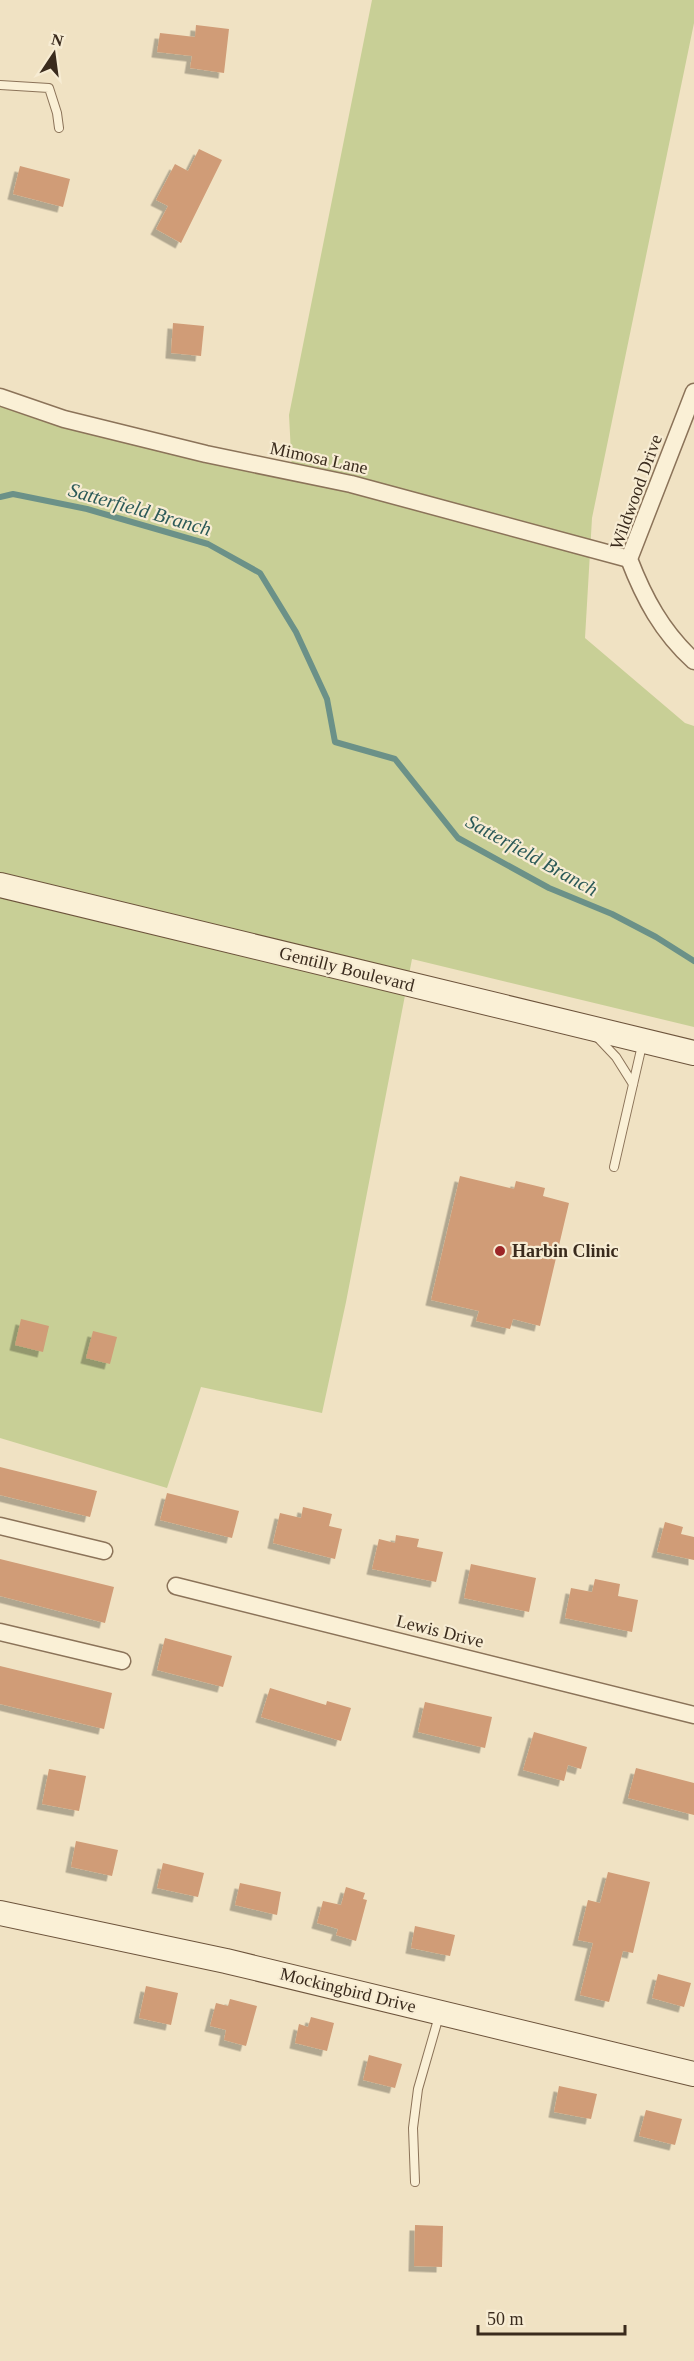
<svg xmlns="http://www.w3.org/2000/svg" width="694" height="2361" viewBox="0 0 694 2361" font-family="'Times New Roman',serif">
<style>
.green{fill:#c8cf96}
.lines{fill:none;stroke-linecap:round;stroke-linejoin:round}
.stream{stroke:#6b9188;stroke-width:6}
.building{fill:#d09c77;filter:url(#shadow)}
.lane-casing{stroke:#8b7359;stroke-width:10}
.street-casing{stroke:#8b7359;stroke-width:19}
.secondary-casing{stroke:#6d543c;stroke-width:26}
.lane{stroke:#faf0d6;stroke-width:8}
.street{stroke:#faf0d6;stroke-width:16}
.secondary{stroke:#faf0d6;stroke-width:24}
.poi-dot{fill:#9c2627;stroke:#f7ecd3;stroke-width:2}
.labels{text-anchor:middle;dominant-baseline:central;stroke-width:4.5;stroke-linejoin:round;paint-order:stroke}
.street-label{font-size:18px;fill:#3a2b1d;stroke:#f7ecd3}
.poi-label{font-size:18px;font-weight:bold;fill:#3a2b1d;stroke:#f7ecd3;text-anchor:start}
.water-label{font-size:20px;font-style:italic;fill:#2c5a58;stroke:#f7ecd3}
</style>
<defs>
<filter id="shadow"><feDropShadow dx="-5.5" dy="5.5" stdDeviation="0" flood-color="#0004"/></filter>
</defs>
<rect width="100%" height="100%" fill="#f0e2c3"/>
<path class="green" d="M372,0H694V23L592,518L585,638L685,723L694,726V1027L412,959L346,1302L322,1413L201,1387L167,1488L0,1438V403L292,472L289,415Z"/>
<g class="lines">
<path class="stream" d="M0,497L13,494L87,509L208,544L260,573L296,632L327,699L335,742L395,759L458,838L549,888L612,914L656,937L694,961"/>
</g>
<g class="building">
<path d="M196,25L229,29L224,73L190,68L192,56L157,52L160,33L195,37Z"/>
<path d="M199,149L222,160L181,243L156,229L168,206L156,200L175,164L188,171Z"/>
<path d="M20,166L70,179L63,207L13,194Z"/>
<path d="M173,323L204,326L201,356L171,353Z"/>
<path d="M460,1176L514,1189L516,1181L545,1188L543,1196L569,1203L540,1326L513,1319L510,1329L476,1321L479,1311L431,1300Z"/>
<path d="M21,1319L49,1326L43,1352L15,1345Z"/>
<path d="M93,1331L117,1337L110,1364L86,1358Z"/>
<path d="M0,1467L97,1491L90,1517L0,1495Z"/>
<path d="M167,1493L239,1511L232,1538L160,1520Z"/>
<path d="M303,1507L332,1514L329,1526L342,1529L335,1559L273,1543L280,1513L301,1518Z"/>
<path d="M665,1522L683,1527L681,1534L694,1537V1560L657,1552Z"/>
<path d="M396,1535L419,1539L417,1547L443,1552L436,1582L372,1569L379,1539L395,1543Z"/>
<path d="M0,1559L114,1587L105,1623L0,1596Z"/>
<path d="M471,1564L536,1578L529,1612L464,1598Z"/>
<path d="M595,1579L620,1584L618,1596L638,1600L632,1632L565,1618L571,1588L592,1592Z"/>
<path d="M165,1638L232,1656L223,1687L157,1670Z"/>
<path d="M0,1666L112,1693L104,1729L0,1704Z"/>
<path d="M270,1688L326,1705L327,1701L351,1708L341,1741L261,1717Z"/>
<path d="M425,1702L492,1717L485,1748L418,1732Z"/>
<path d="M534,1732L587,1747L581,1769L568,1765L564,1781L523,1770Z"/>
<path d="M636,1768L694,1783V1815L628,1798Z"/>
<path d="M49,1769L86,1776L79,1811L42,1804Z"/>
<path d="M76,1841L118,1850L112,1876L71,1867Z"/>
<path d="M163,1863L204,1873L198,1897L157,1888Z"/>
<path d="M608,1872L650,1882L633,1953L623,1951L609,2002L580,1995L593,1943L578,1940L588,1900L600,1903Z"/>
<path d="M240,1883L281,1892L277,1915L235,1905Z"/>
<path d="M346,1887L365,1893L363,1899L367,1900L356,1941L336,1935L338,1929L317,1923L323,1901L341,1905Z"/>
<path d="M415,1926L455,1935L450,1956L411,1948Z"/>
<path d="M658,1974L691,1983L684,2007L652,1998Z"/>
<path d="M146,1986L178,1993L171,2025L139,2018Z"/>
<path d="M230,1999L257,2006L246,2046L224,2040L226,2030L210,2026L216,2003L228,2006Z"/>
<path d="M311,2017L334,2023L327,2051L295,2043L299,2024L308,2027Z"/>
<path d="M369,2055L402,2064L395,2088L363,2080Z"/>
<path d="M559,2086L597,2094L591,2119L554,2112Z"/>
<path d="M646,2110L682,2119L675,2145L639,2136Z"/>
<path d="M415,2225L443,2226L442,2267L414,2266Z"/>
</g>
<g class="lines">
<g class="lane-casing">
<g id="lane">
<path d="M0,85L49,88L57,113L59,128"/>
<path d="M598,1038L616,1057L633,1084"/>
<path d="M614,1167L643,1041"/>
<path d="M415,2182L413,2128L418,2089L439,2016"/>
</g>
</g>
<g class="street-casing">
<g id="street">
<path d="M694,392L629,559C644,598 662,632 694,661"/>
<path d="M0,397L64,419L206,454L351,484L629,559"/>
<path d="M0,1526L104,1551"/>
<path d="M176,1586L694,1715"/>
<path d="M0,1632L122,1661"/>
</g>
</g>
<g class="secondary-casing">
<g id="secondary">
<path d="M0,885L694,1053"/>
<path d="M0,1913L226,1961L694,2074"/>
</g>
</g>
<use href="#lane" class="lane"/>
<use href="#street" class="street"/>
<use href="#secondary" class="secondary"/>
</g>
<circle class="poi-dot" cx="500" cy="1251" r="6"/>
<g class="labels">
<g class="street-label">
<text transform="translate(319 458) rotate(12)">Mimosa Lane</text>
<text transform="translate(636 492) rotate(-70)">Wildwood Drive</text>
<text transform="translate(347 969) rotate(14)">Gentilly Boulevard</text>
<text transform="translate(440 1631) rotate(14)">Lewis Drive</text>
<text transform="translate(348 1990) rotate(14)">Mockingbird Drive</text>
</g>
<g class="poi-label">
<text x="512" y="1251">Harbin Clinic</text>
</g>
<g class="water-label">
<text transform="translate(140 509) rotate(16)">Satterfield Branch</text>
<text transform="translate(532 855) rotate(29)">Satterfield Branch</text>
</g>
</g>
<g transform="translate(54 54) rotate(13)" stroke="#f7ecd3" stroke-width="4.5" paint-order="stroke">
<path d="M0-4.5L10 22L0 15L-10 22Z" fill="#3a2b1d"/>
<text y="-9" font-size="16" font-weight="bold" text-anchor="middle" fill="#3a2b1d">N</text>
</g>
<path d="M478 2325v9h147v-9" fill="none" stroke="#3a2b1d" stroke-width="3"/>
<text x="487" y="2325" font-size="18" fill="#3a2b1d" stroke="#f7ecd3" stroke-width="4.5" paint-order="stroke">50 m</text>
</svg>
